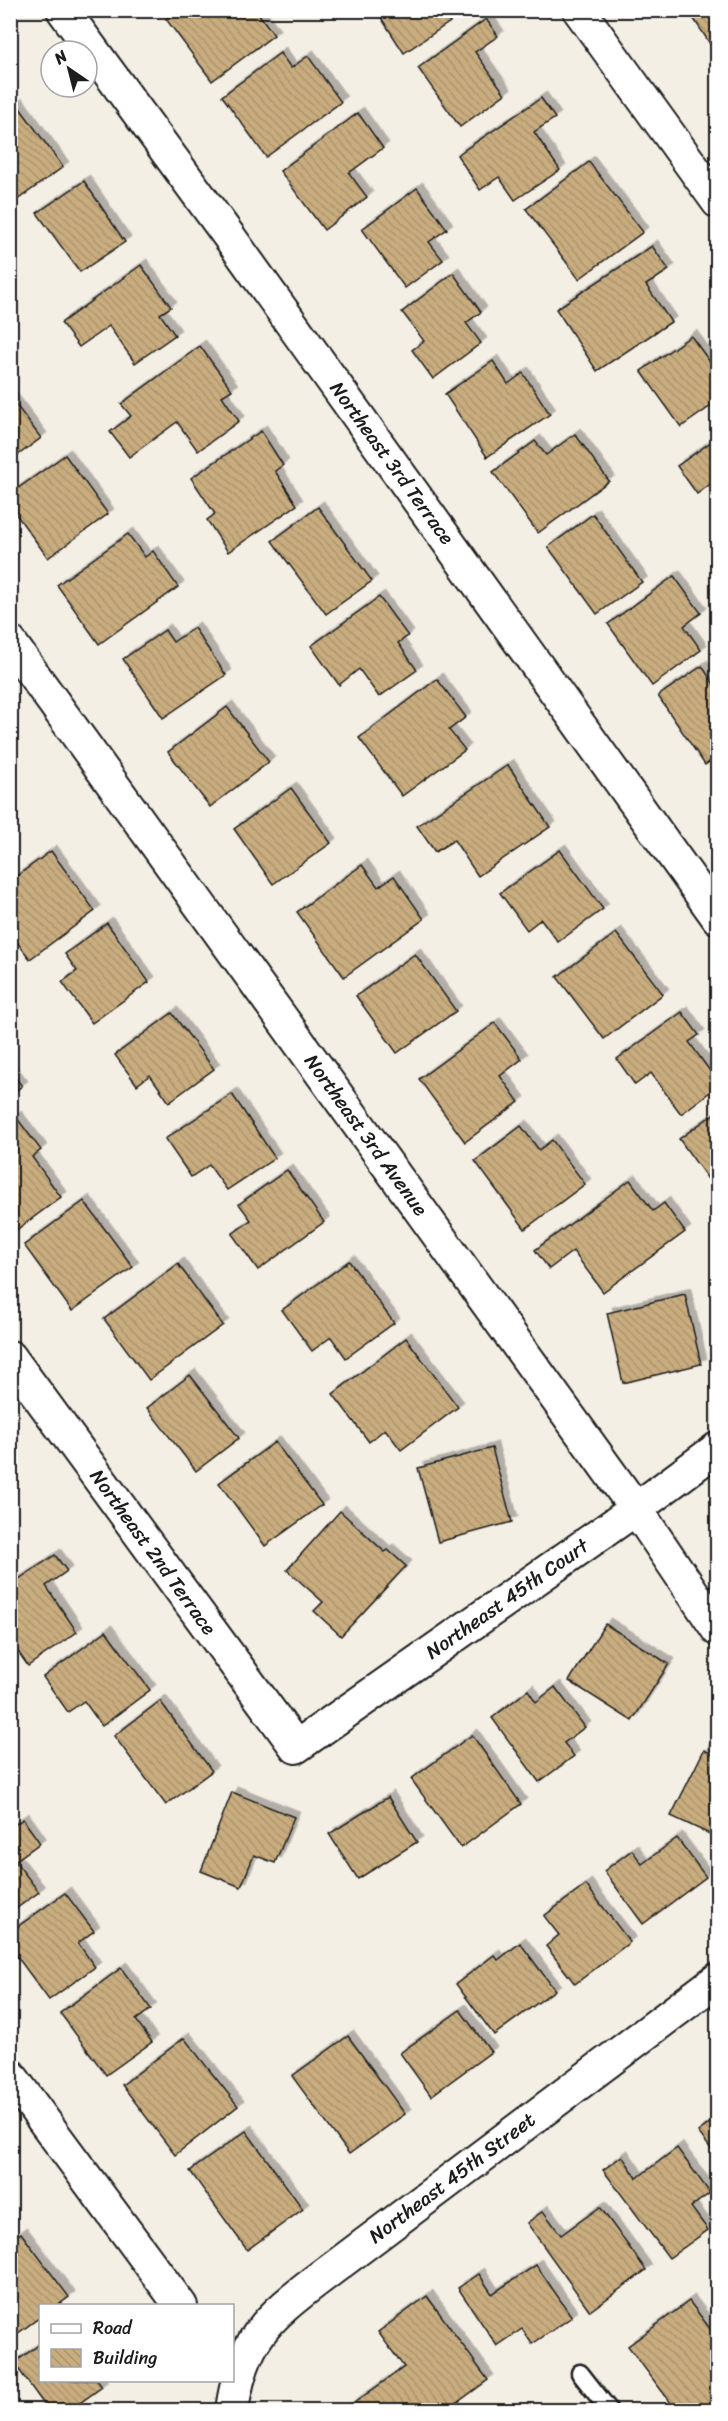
<svg xmlns="http://www.w3.org/2000/svg" width="728" height="2421" viewBox="0 0 728 2421" font-family="Sriracha,sans-serif">
<style>
.building{fill:url(#building-back-hatch);stroke:#1c1c1c;stroke-width:1.5;filter:url(#shadow)}
.lines{fill:none;stroke-linecap:round;stroke-linejoin:round}
.lane-casing{stroke:#1c1c1c;stroke-width:21}
.street-casing{stroke:#1c1c1c;stroke-width:36}
.lane{stroke:#fff;stroke-width:16}
.street{stroke:#fff;stroke-width:32}
.labels{text-anchor:middle;dominant-baseline:central;stroke-width:4.5;stroke-linejoin:round;paint-order:stroke}
.street-label{font-size:20px;fill:#1c1c1c;stroke:#fff}
</style>
<defs>
<pattern id="building-back-hatch" width="6" height="6" patternUnits="userSpaceOnUse" patternTransform="scale(1.5)"><rect width="6" height="6" fill="#c9ad7f"/><path d="M-1 5l2 2M0 0l6 6M5-1l2 2" fill="none" stroke="#ac946d"/></pattern>
<filter id="shadow"><feDropShadow dx="5.5" dy="-5.5" stdDeviation="0" flood-color="#0004"/></filter>
</defs>
<rect width="100%" height="100%" fill="#f4efe5"/>
<filter id="ink" filterUnits="userSpaceOnUse"><feTurbulence type="fractalNoise" baseFrequency=".0167" numOctaves="2"/><feDisplacementMap in="SourceGraphic" scale="12" xChannelSelector="R" yChannelSelector="G"/><feConvolveMatrix kernelMatrix="1 2 1 2 8 2 1 2 1" color-interpolation-filters="sRGB"/></filter>
<g filter="url(#ink)">
<g class="building">
<path d="M178,10H256L274,35L212,81L166,19Z"/>
<path d="M376,10H443L450,22L404,53Z"/>
<path d="M688,10H718V47L714,50Z"/>
<path d="M486,19L498,36L475,52L505,94L460,127L418,68Z"/>
<path d="M280,53L291,68L308,56L341,102L266,157L222,96Z"/>
<path d="M541,98L555,118L534,132L560,170L515,200L499,177L480,190L457,155Z"/>
<path d="M17,104L63,167L10,205V109Z"/>
<path d="M358,113L383,148L349,173L367,197L324,230L280,171Z"/>
<path d="M589,162L643,232L579,279L526,209Z"/>
<path d="M84,181L125,242L80,272L37,213Z"/>
<path d="M417,188L447,229L429,242L443,260L405,288L362,229Z"/>
<path d="M652,246L669,270L646,285L671,322L597,371L556,309Z"/>
<path d="M141,265L171,307L160,314L175,335L135,363L109,326L79,347L61,323Z"/>
<path d="M453,273L481,312L466,323L481,343L433,379L412,350L424,341L402,312Z"/>
<path d="M691,336L718,373V401L681,427L641,371Z"/>
<path d="M200,346L232,390L222,396L239,421L198,451L177,422L129,457L110,432L131,416L121,404Z"/>
<path d="M493,361L508,384L523,373L550,414L487,457L445,394Z"/>
<path d="M10,397L41,438L10,461Z"/>
<path d="M261,431L283,465L275,471L297,505L228,552L207,520L215,514L191,478Z"/>
<path d="M575,434L609,481L538,533L493,472L535,441L546,455Z"/>
<path d="M718,437V491L712,483L697,494L677,466Z"/>
<path d="M65,455L108,514L48,558L10,506V494Z"/>
<path d="M318,507L372,581L326,614L272,541Z"/>
<path d="M593,514L642,582L597,614L548,547Z"/>
<path d="M128,534L145,557L153,551L178,587L99,644L57,585Z"/>
<path d="M674,576L701,613L684,626L701,650L652,686L608,624Z"/>
<path d="M379,597L408,636L398,643L417,670L379,697L359,669L339,685L311,646Z"/>
<path d="M194,628L226,675L163,718L123,659L165,630L173,642Z"/>
<path d="M702,666L715,686L718,684V756L705,765L658,696Z"/>
<path d="M437,679L466,717L449,730L465,750L402,796L359,738Z"/>
<path d="M227,707L269,762L210,807L168,752Z"/>
<path d="M508,765L550,827L478,876L454,840L435,852L417,826Z"/>
<path d="M291,788L331,843L273,884L234,829Z"/>
<path d="M560,850L603,909L558,942L541,919L527,930L500,893Z"/>
<path d="M51,851L95,911L30,959L10,933V881Z"/>
<path d="M362,865L378,887L394,876L424,919L344,977L297,912Z"/>
<path d="M107,923L149,982L92,1023L62,982L77,971L65,954Z"/>
<path d="M616,933L663,994L604,1039L557,977Z"/>
<path d="M415,954L456,1011L397,1053L356,996Z"/>
<path d="M682,1012L699,1035L689,1042L718,1082V1086L681,1114L651,1073L635,1085L617,1059Z"/>
<path d="M172,1013L214,1069L169,1102L150,1075L137,1085L115,1055Z"/>
<path d="M495,1023L522,1059L500,1076L519,1102L465,1142L419,1079Z"/>
<path d="M10,1071L22,1086L10,1095Z"/>
<path d="M232,1094L275,1158L227,1190L209,1165L191,1177L165,1139Z"/>
<path d="M718,1111V1193L679,1139Z"/>
<path d="M16,1117L41,1150L32,1157L61,1197L15,1231L10,1225V1121Z"/>
<path d="M521,1126L539,1150L552,1140L585,1184L525,1229L475,1161Z"/>
<path d="M287,1170L324,1222L258,1270L232,1234L251,1220L239,1204Z"/>
<path d="M630,1180L653,1211L664,1203L685,1232L603,1292L573,1251L549,1269L535,1250Z"/>
<path d="M84,1201L133,1267L72,1311L24,1245Z"/>
<path d="M349,1261L394,1323L346,1358L331,1337L312,1351L282,1310Z"/>
<path d="M178,1264L223,1325L149,1380L104,1319Z"/>
<path d="M685,1294L701,1364L623,1383L607,1313Z"/>
<path d="M406,1338L458,1407L401,1450L385,1429L369,1442L333,1394Z"/>
<path d="M190,1375L239,1438L196,1471L147,1408Z"/>
<path d="M275,1442L322,1505L265,1546L219,1483Z"/>
<path d="M492,1448L512,1522L438,1542L418,1468Z"/>
<path d="M340,1511L385,1552L388,1550L406,1566L341,1636L314,1611L323,1602L287,1570Z"/>
<path d="M55,1555L67,1571L46,1586L77,1632L28,1666L10,1640V1585Z"/>
<path d="M605,1624L669,1664L632,1721L569,1681Z"/>
<path d="M106,1631L150,1690L102,1726L84,1701L68,1712L43,1677Z"/>
<path d="M555,1687L585,1727L564,1743L574,1756L539,1782L492,1718L528,1690L536,1702Z"/>
<path d="M160,1701L212,1771L166,1805L114,1736Z"/>
<path d="M472,1735L521,1804L461,1848L411,1779Z"/>
<path d="M704,1750L718,1757V1838L671,1816Z"/>
<path d="M232,1792L294,1817L275,1863L254,1855L241,1887L201,1871Z"/>
<path d="M388,1797L417,1842L358,1879L329,1834Z"/>
<path d="M23,1819L40,1843L15,1861L39,1892L10,1913V1828Z"/>
<path d="M677,1838L706,1877L643,1924L604,1871L632,1850L642,1864Z"/>
<path d="M586,1885L630,1942L575,1984L546,1946L559,1935L544,1916Z"/>
<path d="M65,1893L94,1931L78,1943L95,1967L49,2000L10,1947V1932Z"/>
<path d="M520,1943L555,1990L494,2035L456,1984L494,1955L498,1960Z"/>
<path d="M121,1968L151,2009L136,2020L152,2042L106,2075L60,2013Z"/>
<path d="M460,2010L491,2052L431,2096L400,2053Z"/>
<path d="M348,2036L405,2114L349,2154L292,2076Z"/>
<path d="M184,2038L238,2106L175,2155L122,2085Z"/>
<path d="M718,2117V2158L698,2132Z"/>
<path d="M246,2131L303,2209L247,2250L190,2171Z"/>
<path d="M677,2148L710,2193L691,2207L708,2230L669,2258L603,2170L622,2156L637,2178Z"/>
<path d="M600,2207L646,2270L590,2311L527,2223L543,2211L561,2235Z"/>
<path d="M21,2233L69,2297L57,2306H40V2317L10,2339V2241Z"/>
<path d="M536,2265L572,2317L532,2344L522,2329L497,2346L458,2288L479,2274L492,2294Z"/>
<path d="M427,2296L488,2380L447,2410H344L404,2367L378,2332Z"/>
<path d="M689,2301L718,2339V2410H676L628,2346Z"/>
<path d="M40,2344V2380H97L102,2387L70,2410H48L14,2363Z"/>
</g>
<g class="lines">
<g class="lane-casing">
<path id="lane" d="M580,2373L609,2410"/>
</g>
<g class="street-casing">
<g id="street">
<path d="M63,10L228,235L718,918"/>
<path d="M579,10L718,202"/>
<path d="M10,642L636,1509L718,1630"/>
<path d="M10,1357L296,1747L636,1509L718,1448"/>
<path d="M10,2075L181,2306"/>
<path d="M232,2410C242,2340 266,2319 320,2278L718,1979"/>
</g>
</g>
<use href="#lane" class="lane"/>
<use href="#street" class="street"/>
</g>
</g>
<g class="labels">
<g class="street-label">
<text transform="translate(392 463) rotate(54)">Northeast 3rd Terrace</text>
<text transform="translate(366 1135) rotate(54)">Northeast 3rd Avenue</text>
<text transform="translate(153 1552) rotate(54)">Northeast 2nd Terrace</text>
<text transform="translate(507 1599) rotate(-35)">Northeast 45th Court</text>
<text transform="translate(452 2178) rotate(-37)">Northeast 45th Street</text>
</g>
</g>
<rect width="728" height="2421" fill="none" stroke="#fff" stroke-width="36"/>
<rect x="18" y="18" width="692" height="2385" fill="none" stroke="#1c1c1c" stroke-width="2" filter="url(#ink)"/>
<rect x="39" y="2304" width="195" height="78" fill="#ffffff" stroke="#a4a4a4" stroke-width="1.5"/>
<rect x="51" y="2324" width="30" height="9" fill="#ffffff" stroke="#a4a4a4" stroke-width="1.5"/>
<text x="93" y="2334" font-size="18" fill="#1c1c1c">Road</text>
<rect x="51" y="2349" width="30" height="18" fill="url(#building-back-hatch)" stroke="#a4a4a4" stroke-width="1.5"/>
<text x="93" y="2364" font-size="18" fill="#1c1c1c">Building</text>
<g transform="translate(69 69) rotate(325)"><circle r="28" fill="#ffffff" stroke="#a4a4a4" stroke-width="1.5"/>
<path d="M0-4.5L10 22L0 15L-10 22Z" fill="#1c1c1c"/>
<text y="-9" font-size="16" font-weight="bold" text-anchor="middle" fill="#1c1c1c">N</text>
</g>
</svg>
